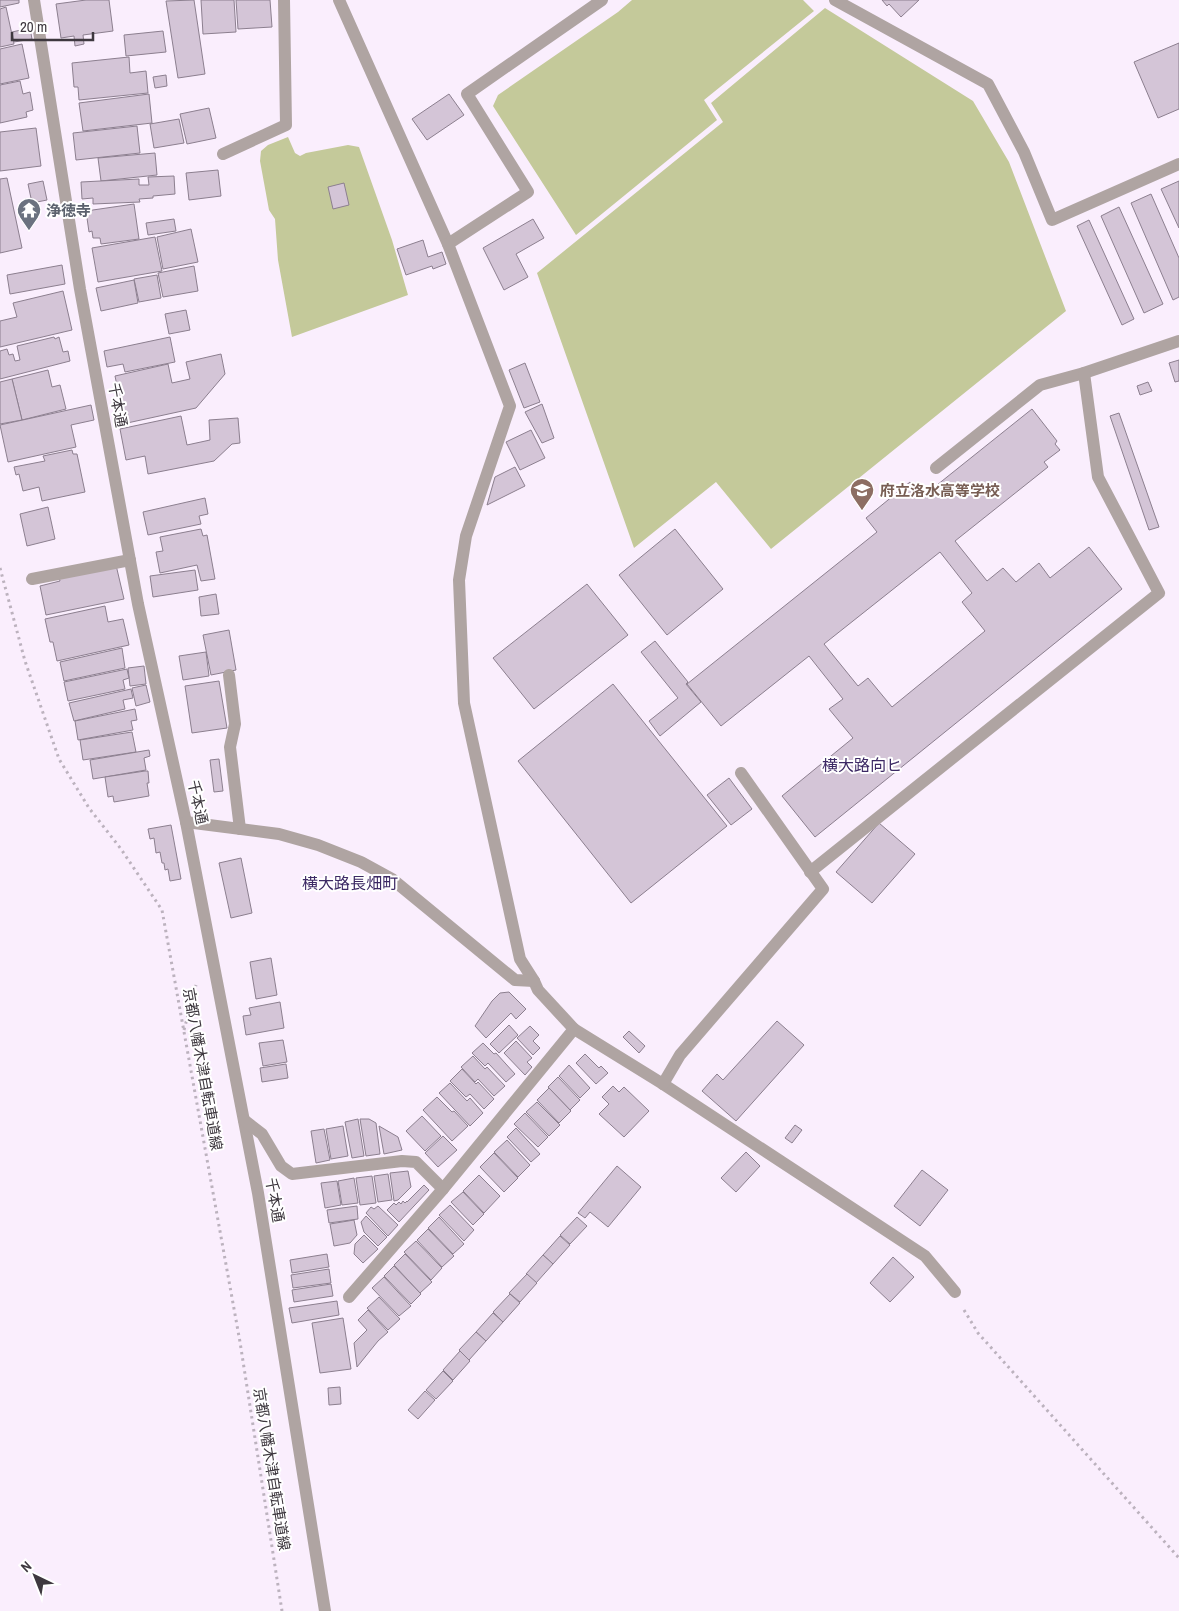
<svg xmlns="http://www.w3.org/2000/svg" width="1179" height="1611" viewBox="0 0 1179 1611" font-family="'Archivo Narrow','Noto Sans JP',sans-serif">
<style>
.green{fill:#c4c99a}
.building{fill:#d4c5d7;stroke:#8c7f8f;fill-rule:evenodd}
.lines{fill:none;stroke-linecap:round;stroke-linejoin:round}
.path{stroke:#bcb2be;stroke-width:3;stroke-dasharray:2.5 4;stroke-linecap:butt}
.minor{stroke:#afa4a2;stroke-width:12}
.labels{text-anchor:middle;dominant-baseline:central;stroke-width:4;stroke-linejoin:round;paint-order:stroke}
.worship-label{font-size:15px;font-weight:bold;fill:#5b616d;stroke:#fff;text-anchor:start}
.street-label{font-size:15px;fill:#3e383f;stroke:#fff}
.education-label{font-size:15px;font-weight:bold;fill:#785e54;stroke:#fff;text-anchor:start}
.neighbourhood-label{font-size:16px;fill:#3c2964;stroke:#fff}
</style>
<rect width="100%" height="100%" fill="#faeefd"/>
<g class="green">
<path d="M632,0H803L814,11L704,100L717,120L576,235L493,106L498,95L618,12Z"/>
<path d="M825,8L973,101L1009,162L1066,311L771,549L716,482L634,548L537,273L723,122L711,103Z"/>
<path d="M288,137L295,153L300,156L306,153L348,145L359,147L392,240L408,295L292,337L278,260L275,219L269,210L260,161L261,151L268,145Z"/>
</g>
<g class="building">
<path d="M0,0H19V3L0,7Z"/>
<path d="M86,0H109L113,31L83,35L84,44L75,46L74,36L61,38L56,4Z"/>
<path d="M194,0L205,74L178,78L166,1Z"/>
<path d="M201,0H234L236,32L203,34Z"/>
<path d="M236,0H270L272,27L238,29Z"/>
<path d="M882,0H919L901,17L889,4L887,6Z"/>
<path d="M6,7L14,44L0,47V9Z"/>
<path d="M30,28L32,39L14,42L12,32Z"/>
<path d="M163,31L166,52L126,56L124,35Z"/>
<path d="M1179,43V109L1158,118L1134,62Z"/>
<path d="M22,44L29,78L0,84V49Z"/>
<path d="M129,57L130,73L146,71L148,93L79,100L78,87H74L72,63Z"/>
<path d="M166,75L167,86L155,88L153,77Z"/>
<path d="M20,81L23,94L30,92L33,110L26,112L27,117L0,123V85Z"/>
<path d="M149,94L152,123L83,131L79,103Z"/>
<path d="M449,94L464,115L427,140L412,119Z"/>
<path d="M209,108L216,138L187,144L180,114Z"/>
<path d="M179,119L184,143L154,148L150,124Z"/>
<path d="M137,126L140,153L76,160L73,133Z"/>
<path d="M36,128L41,166L0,171V132Z"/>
<path d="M155,153L157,175L101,181L98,158Z"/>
<path d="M218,170L221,196L189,200L186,173Z"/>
<path d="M174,176L175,194L153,196V198L139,199L140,202L93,204V198L82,199L81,182L139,179V185H149L148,177Z"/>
<path d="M7,178L22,248L0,253V179Z"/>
<path d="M43,181L47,200L32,203L28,184Z"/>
<path d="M1179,181V228L1161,189Z"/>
<path d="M344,183L349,205L333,209L328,187Z"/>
<path d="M1151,194L1179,258V297L1173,300L1131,203Z"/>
<path d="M134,204L139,239L101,244L100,238H93L92,231L89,232L86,211Z"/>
<path d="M1119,207L1163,304L1144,313L1101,216Z"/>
<path d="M174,219L176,231L148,235L146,223Z"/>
<path d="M533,219L544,238L516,254L528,277L504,290L483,248Z"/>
<path d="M1089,220L1134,319L1122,325L1077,226Z"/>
<path d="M191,229L198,262L163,269L157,237Z"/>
<path d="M155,237L162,271L98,282L92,248Z"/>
<path d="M423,240L428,257L442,252L446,264L433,269L432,266L406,275L397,249Z"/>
<path d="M62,265L65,284L10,294L7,275Z"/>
<path d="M194,266L198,291L163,297L158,273Z"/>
<path d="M157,275L161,298L139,302L134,279Z"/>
<path d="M134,280L138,303L101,311L96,288Z"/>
<path d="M63,291L72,330L0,347V321L17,317L13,303Z"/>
<path d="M186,310L190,330L169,334L165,314Z"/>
<path d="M54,337L55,339L59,337L63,352L68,351L70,361L0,379V351L7,349L9,355L13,354L15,361L20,360L17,346Z"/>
<path d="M170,337L175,362L125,372L123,364L107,367L104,351Z"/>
<path d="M221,354L225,374L196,408L118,425L114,406L121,405L115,376L168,364L172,383L190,379L186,362Z"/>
<path d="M1179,360V381L1175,382L1169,363Z"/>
<path d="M525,363L540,402L524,408L509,370Z"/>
<path d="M48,370L52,387L60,385L66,409L22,420L12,379Z"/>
<path d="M12,379L22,420L0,424V382Z"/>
<path d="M1148,382L1152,391L1140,395L1137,386Z"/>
<path d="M542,404L554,438L542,443L525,412Z"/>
<path d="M91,405L94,420L71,425L76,447L8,462L0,425Z"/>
<path d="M1032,409L1057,441L1055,444L1060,450L1044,462L1048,467L955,541L987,581L1003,568L1016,582L1039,563L1050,578L1089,547L1122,589L815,837L782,796L853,738L829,709L843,699L809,656L721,726L687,684L877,532L866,518L910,482L922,497ZM940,552L972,593L962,602L985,631L892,707L868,678L858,686L824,644Z"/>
<path d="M1119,413L1159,527L1149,530L1110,416Z"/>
<path d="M181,416L187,445L210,440L209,420L238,418L240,443L232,444L214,461L148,474L145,456L126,460L120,429Z"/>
<path d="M531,430L545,458L520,470L506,442Z"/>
<path d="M72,450L73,454H77L85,492L42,501L39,487L23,491L19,474L16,475L14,467L45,461L43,456Z"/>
<path d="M515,467L525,486L487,505L495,477Z"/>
<path d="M205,498L208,514L199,516L201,524L148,535L143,512Z"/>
<path d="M48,507L55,539L27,546L20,514Z"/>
<path d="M201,529L203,536L207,535L215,579L201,581L197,565L160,573L156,552L163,551L160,537Z"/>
<path d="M675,529L723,589L667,635L619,575Z"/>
<path d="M116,565L124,599L46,615L40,586L60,581L59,577Z"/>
<path d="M195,570L198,590L153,597L150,576Z"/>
<path d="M587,584L628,635L534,709L493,658Z"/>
<path d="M216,594L219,614L201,616L199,597Z"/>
<path d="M105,606L108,622L123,619L129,645L57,661L53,642H50L45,619Z"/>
<path d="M229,630L236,670L211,675L203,635Z"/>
<path d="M655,641L688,682L686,684L701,702L660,736L649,721L678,698L641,652Z"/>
<path d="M122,648L125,668L64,681L60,662Z"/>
<path d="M206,652L209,676L183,680L179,656Z"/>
<path d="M144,666L146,684L130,686L128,668Z"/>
<path d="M127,669L129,678L123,680L125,689L68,701L64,682Z"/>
<path d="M219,681L227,728L192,733L185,686Z"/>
<path d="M613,684L727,826L631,903L518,761Z"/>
<path d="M146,685L150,702L136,706L132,688Z"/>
<path d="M131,689L133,698L123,700L125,709L74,721L69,703Z"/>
<path d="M135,709L137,720L131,721L133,730L78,740L75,721Z"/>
<path d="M132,732L136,752L83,760L80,740Z"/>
<path d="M149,750L150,756L144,758L146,770L93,779L90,760Z"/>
<path d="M219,759L223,791L214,792L210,760Z"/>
<path d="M145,771H148L149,783H147L149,796L114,802L113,796L108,797L105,777Z"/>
<path d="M729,778L752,809L731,825L707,795Z"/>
<path d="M879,823L915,854L872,903L836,872Z"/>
<path d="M171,825L181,879L170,881L168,869L165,870L164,863H162L160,852L156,853L154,838L150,839L148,829Z"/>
<path d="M241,858L252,913L231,918L219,863Z"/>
<path d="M271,958L277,995L256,999L250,962Z"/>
<path d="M509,992L526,1009L516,1019L511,1013L486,1038L475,1026L492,1001L500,993Z"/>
<path d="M280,1002L284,1028L246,1035L243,1016L251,1015L249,1008Z"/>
<path d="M777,1021L804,1045L736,1121L702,1091L717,1074L723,1080Z"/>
<path d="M509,1025L518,1035L499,1053L490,1044Z"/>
<path d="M530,1026L539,1035L533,1041L540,1048L533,1055L517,1038Z"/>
<path d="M629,1031L645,1046L639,1053L623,1037Z"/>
<path d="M283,1040L287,1062L263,1066L259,1043Z"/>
<path d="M516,1041L532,1058L527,1062L532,1067L525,1075L504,1053Z"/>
<path d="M483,1043L494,1054L496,1053L515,1074L506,1082L488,1063L485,1066L472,1053Z"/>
<path d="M585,1054L599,1068L601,1066L608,1073L596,1084L576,1063Z"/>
<path d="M473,1056L485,1069L487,1067L505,1086L494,1096L478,1079L475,1082L461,1067Z"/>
<path d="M286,1064L288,1078L262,1082L260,1068Z"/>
<path d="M569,1065L590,1088L580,1098L559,1076Z"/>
<path d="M462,1069L476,1084L478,1082L494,1099L484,1109L470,1094L466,1097L450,1081Z"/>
<path d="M558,1077L580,1100L570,1110L548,1087Z"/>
<path d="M450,1083L467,1101L470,1098L483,1113L470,1126L439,1093Z"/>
<path d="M613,1086L619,1092L624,1087L649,1111L624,1137L599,1114L609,1104L602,1097Z"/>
<path d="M549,1088L571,1111L559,1123L537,1100Z"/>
<path d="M437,1097L452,1112L454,1111L468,1126L452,1141L423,1110Z"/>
<path d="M537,1102L560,1125L549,1136L526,1112Z"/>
<path d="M525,1113L548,1137L538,1147L514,1124Z"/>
<path d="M422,1116L441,1136L425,1151L406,1131Z"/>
<path d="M358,1119L364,1156L352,1158L345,1122Z"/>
<path d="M360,1119H369L376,1123L380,1154L366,1156Z"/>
<path d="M795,1125L802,1130L792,1143L785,1138Z"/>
<path d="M343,1126L348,1156L331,1159L326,1129Z"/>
<path d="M379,1126L398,1137L402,1150L384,1154Z"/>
<path d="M516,1128L540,1154L531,1162L507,1137Z"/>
<path d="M324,1129L330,1160L316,1163L311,1131Z"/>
<path d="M443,1136L457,1150L438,1167L425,1153Z"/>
<path d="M507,1140L530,1165L518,1177L494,1152Z"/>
<path d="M746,1152L760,1166L736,1192L721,1178Z"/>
<path d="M494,1153L518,1178L504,1192L480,1167Z"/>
<path d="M617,1166L641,1187L608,1227L590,1212L585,1218L578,1213Z"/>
<path d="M922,1170L948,1190L920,1226L894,1206Z"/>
<path d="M408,1171L411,1187L398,1200L394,1201L390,1173Z"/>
<path d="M388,1174L392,1200L378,1202L374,1176Z"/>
<path d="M479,1175L500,1196L484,1213L463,1191Z"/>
<path d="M372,1176L376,1203L360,1205L356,1178Z"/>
<path d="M354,1178L358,1203L342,1205L338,1181Z"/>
<path d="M337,1181L341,1205L325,1208L321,1183Z"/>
<path d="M424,1185L429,1190L399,1222L387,1210L394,1203L396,1205L399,1202L401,1204L403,1201L405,1203L407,1201V1202Z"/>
<path d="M463,1192L484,1214L473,1225L451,1202Z"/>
<path d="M450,1205L474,1230L464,1241L439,1215Z"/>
<path d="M357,1206L358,1219L329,1223L327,1210Z"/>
<path d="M378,1206L398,1225L388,1236L366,1213L371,1207L374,1209Z"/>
<path d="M366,1216L387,1237L378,1246L364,1232L361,1222Z"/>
<path d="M439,1217L464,1244L453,1254L428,1228Z"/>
<path d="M577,1217L587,1226L570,1244L560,1235Z"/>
<path d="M354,1220L357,1235L350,1243L334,1246L330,1224Z"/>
<path d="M428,1229L454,1256L442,1267L417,1240Z"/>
<path d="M364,1235L378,1249L363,1263L354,1254L355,1244Z"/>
<path d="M560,1236L570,1245L553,1264L543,1255Z"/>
<path d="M416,1241L442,1268L431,1280L404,1252Z"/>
<path d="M327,1254L329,1267L292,1273L290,1260Z"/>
<path d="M405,1254L432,1282L420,1293L394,1265Z"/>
<path d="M543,1255L553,1264L536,1283L526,1274Z"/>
<path d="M893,1257L914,1277L890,1302L870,1283Z"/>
<path d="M394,1266L421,1294L411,1304L384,1276Z"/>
<path d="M329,1269L331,1283L293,1288L291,1275Z"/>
<path d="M527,1274L537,1283L520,1302L509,1293Z"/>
<path d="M384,1277L411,1306L399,1316L372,1288Z"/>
<path d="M331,1284L333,1296L294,1302L292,1290Z"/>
<path d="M510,1294L520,1303L503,1322L493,1312Z"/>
<path d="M379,1297L400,1319L388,1330L367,1308Z"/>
<path d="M337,1301L339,1315L292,1323L289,1308Z"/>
<path d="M368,1310L388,1332L378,1341L357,1367L354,1343L367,1330L358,1320Z"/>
<path d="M493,1313L503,1322L486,1341L476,1332Z"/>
<path d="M343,1318L351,1369L320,1373L312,1323Z"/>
<path d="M476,1332L486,1341L469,1360L459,1350Z"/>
<path d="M460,1351L470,1361L453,1380L443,1370Z"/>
<path d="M443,1371L453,1381L436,1399L426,1390Z"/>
<path d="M340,1387L341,1404L329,1405L328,1388Z"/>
<path d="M425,1391L435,1400L418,1419L408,1410Z"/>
</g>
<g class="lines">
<g class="path">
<path d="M0,568L25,661L59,759L89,808L121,849L162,910L240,1342L282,1611"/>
<path d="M184,1030L196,985"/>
<path d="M964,1310L978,1333L1179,1558"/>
</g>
<g class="minor">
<path d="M34,0L80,289L138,604L186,822L258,1193L325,1611"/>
<path d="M339,0L448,244L510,406L466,536L459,580L464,703L520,959L534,981L538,990L574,1029L663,1084L925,1256L955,1292"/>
<path d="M835,0L988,84L1024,152L1052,220L1179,164"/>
<path d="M223,154L286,125L284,0"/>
<path d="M448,244L528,192L467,94L602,0"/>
<path d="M936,468L1040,385L1084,373L1179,341"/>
<path d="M32,579L130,560"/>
<path d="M229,675L235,724L230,747L240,829"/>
<path d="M186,822L279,834L318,845L361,862L392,879L515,980L534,981"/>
<path d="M810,872L1159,593L1098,477L1084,373"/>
<path d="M663,1084L680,1055L823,889L741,773"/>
<path d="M244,1120L262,1134L281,1166L292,1174L402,1161L416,1162L443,1189"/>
<path d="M349,1297L443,1189L574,1029"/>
</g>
</g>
<defs>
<g id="temple-pin" transform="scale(1.25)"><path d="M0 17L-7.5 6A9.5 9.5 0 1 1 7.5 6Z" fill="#6b7280" stroke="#fff"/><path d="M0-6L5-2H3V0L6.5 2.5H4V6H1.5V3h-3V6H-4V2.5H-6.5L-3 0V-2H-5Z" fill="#fff"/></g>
<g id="school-pin" transform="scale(1.25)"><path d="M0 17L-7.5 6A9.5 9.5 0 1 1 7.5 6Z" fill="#8d6e63" stroke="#fff"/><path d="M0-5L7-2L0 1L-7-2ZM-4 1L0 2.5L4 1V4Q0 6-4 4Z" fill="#fff"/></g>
</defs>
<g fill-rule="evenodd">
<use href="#temple-pin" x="29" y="210"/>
<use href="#school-pin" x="862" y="490"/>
</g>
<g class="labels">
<g class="worship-label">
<text x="46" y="210">浄徳寺</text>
</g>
<g class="street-label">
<text transform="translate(118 405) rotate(80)">千本通</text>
<text transform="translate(198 802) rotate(78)">千本通</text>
<text transform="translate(203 1069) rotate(80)">京都八幡木津自転車道線</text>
<text transform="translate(275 1200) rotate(80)">千本通</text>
<text transform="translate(272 1469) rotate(81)">京都八幡木津自転車道線</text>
</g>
<g class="education-label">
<text x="880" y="490">府立洛水高等学校</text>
</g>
<g class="neighbourhood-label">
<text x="862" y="765">横大路向ヒ</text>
<text x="350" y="883">横大路長畑町</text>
</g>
</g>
<g transform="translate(35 1576) rotate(317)" stroke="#ffffff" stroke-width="4" paint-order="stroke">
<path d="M0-4L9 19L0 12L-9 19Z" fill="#3e383f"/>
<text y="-8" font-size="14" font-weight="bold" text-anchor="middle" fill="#3e383f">N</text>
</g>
<path d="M12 32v8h81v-8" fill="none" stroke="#3e383f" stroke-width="2.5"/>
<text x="20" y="32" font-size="15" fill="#3e383f" stroke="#ffffff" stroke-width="4" paint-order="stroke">20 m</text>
</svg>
